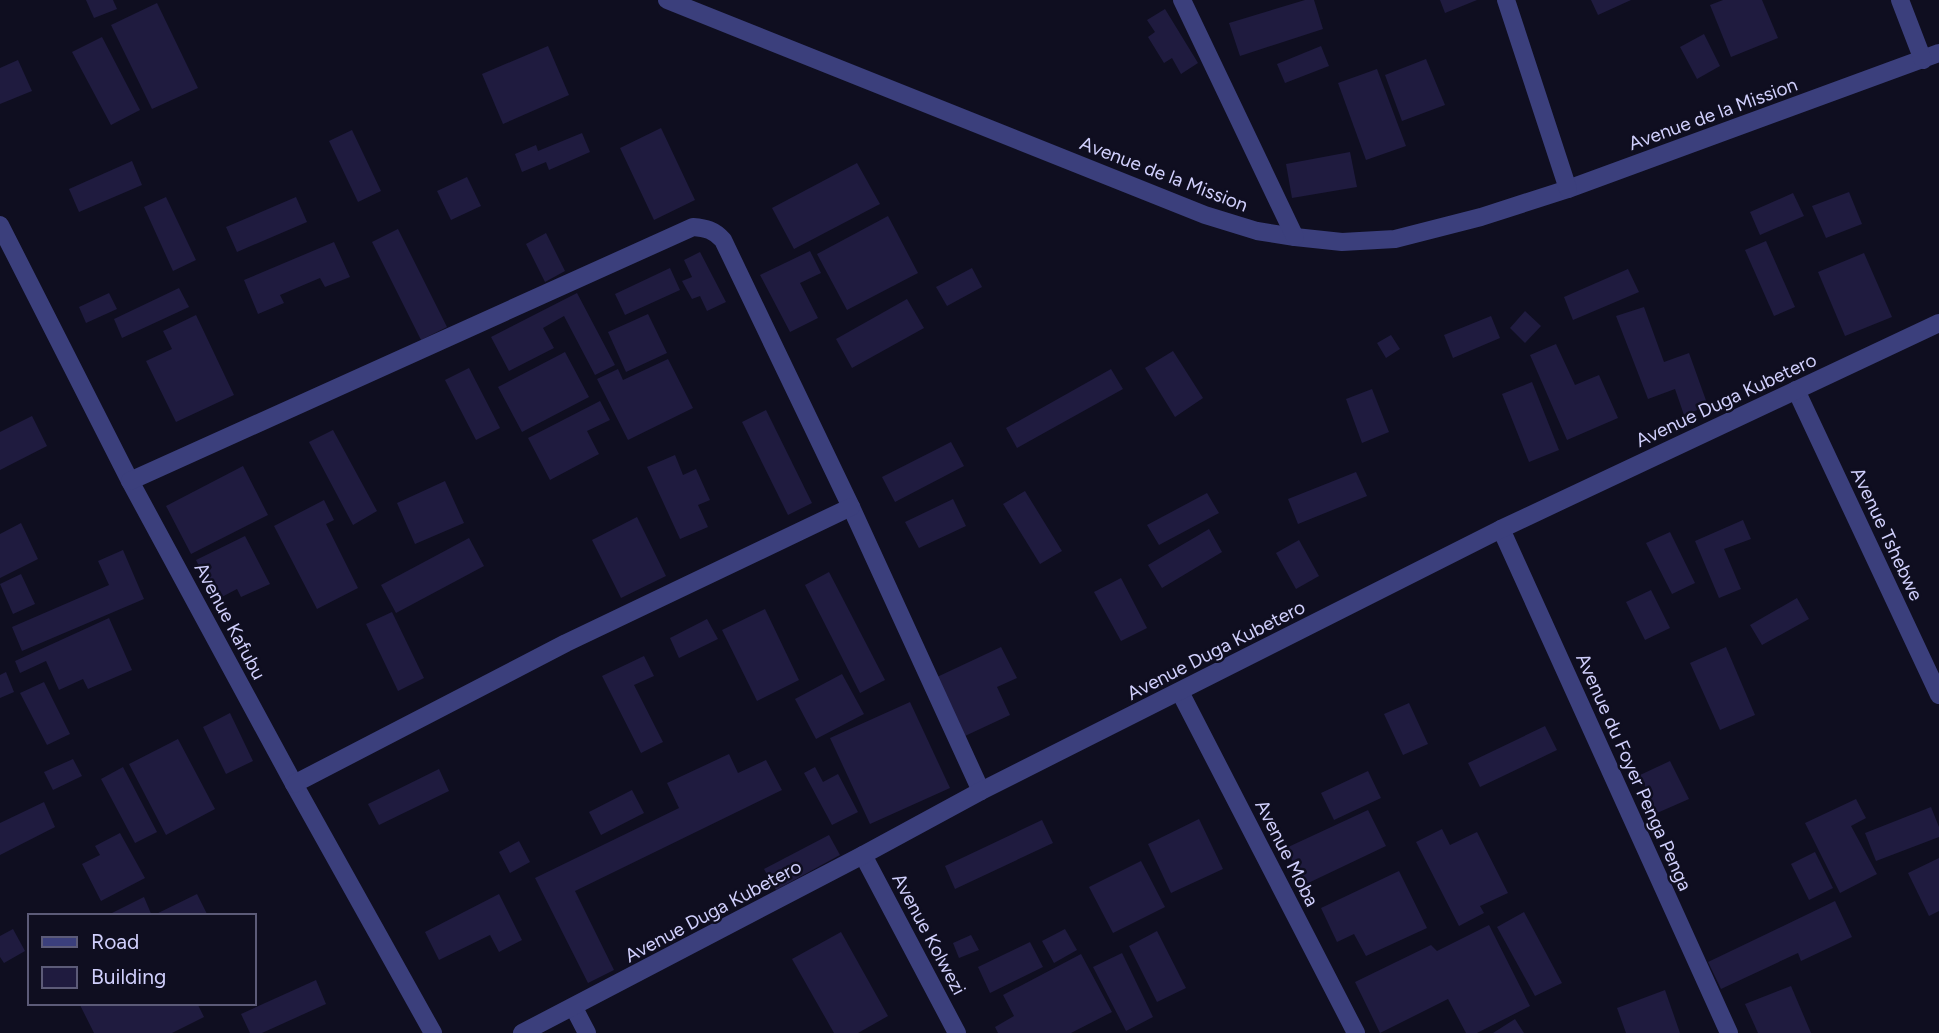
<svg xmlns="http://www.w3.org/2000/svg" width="1939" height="1033" viewBox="0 0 1939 1033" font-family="Figtree,sans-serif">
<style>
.building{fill:#1f1b3f}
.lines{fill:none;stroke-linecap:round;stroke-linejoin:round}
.minor{stroke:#3b3f7c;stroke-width:18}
.labels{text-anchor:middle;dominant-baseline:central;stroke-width:5;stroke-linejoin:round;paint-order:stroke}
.street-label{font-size:19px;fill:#d0cffc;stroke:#0f0e20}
</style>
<rect width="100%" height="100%" fill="#0f0e20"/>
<g class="building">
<path d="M86,0H113L117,9L94,18Z"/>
<path d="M1305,0H1314L1323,29L1240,56L1229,23Z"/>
<path d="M1440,0H1477L1445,13Z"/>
<path d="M1591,0H1631L1598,15Z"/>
<path d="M1723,0H1762L1778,38L1731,57L1710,5Z"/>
<path d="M157,3L198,88L152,109L111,25Z"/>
<path d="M1165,9L1198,63L1181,74L1172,58L1164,63L1148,37L1155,32L1147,20Z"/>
<path d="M1704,34L1720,66L1697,79L1680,47Z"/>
<path d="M102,37L140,110L111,125L72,52Z"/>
<path d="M548,46L569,95L503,124L482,74Z"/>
<path d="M1321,46L1329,66L1285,83L1277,64Z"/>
<path d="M1426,59L1445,105L1402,121L1385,75Z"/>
<path d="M18,60L32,91L0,104V68Z"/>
<path d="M1377,69L1406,146L1366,160L1338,83Z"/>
<path d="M661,128L695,200L654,220L620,148Z"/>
<path d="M352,130L381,191L358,202L329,141Z"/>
<path d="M582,133L590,152L549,170L546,162L522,172L515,154L536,145L538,151Z"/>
<path d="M1350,152L1357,187L1292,198L1286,164Z"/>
<path d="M132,161L142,185L79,212L69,189Z"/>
<path d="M857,163L880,204L794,249L772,208Z"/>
<path d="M467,177L481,206L451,220L437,191Z"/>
<path d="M1849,192L1862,224L1826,238L1812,206Z"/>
<path d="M1793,193L1804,216L1760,235L1750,212Z"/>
<path d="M166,197L196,260L173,271L144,207Z"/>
<path d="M296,197L307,222L237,252L226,227Z"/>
<path d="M888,216L918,273L847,310L817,254Z"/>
<path d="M398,229L447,327L421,340L372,242Z"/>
<path d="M546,233L565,271L545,282L526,244Z"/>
<path d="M1766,241L1795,307L1774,316L1745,250Z"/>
<path d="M334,242L350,277L325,287L320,278L280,295L284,303L258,314L244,280Z"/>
<path d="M810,251L821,273L800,283L818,318L790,332L760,275Z"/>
<path d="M700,252L726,302L707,311L700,296L692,299L682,281L692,277L684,260Z"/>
<path d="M1864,253L1892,317L1845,336L1818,272Z"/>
<path d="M670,268L680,290L625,315L615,294Z"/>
<path d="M972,268L982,287L947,306L936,287Z"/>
<path d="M1628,269L1639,292L1573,320L1564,297Z"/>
<path d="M179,288L189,307L122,338L114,319Z"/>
<path d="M109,293L117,309L86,323L79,307Z"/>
<path d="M577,293L615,365L595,375L564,316L543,328L554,348L509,371L491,337Z"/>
<path d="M907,299L924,328L852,368L836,339Z"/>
<path d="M1644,307L1664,362L1689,353L1708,406L1684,415L1675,389L1648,399L1616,316Z"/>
<path d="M1525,311L1541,326L1525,343L1510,328Z"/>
<path d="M648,314L667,353L626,372L608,332Z"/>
<path d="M196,315L234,395L176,422L146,361L172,349L163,331Z"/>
<path d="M1491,316L1500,338L1453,358L1444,335Z"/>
<path d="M1391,335L1400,349L1386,358L1377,343Z"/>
<path d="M1556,344L1575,385L1599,375L1618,418L1567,440L1530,355Z"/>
<path d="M1173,351L1203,398L1175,417L1145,368Z"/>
<path d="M565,352L589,397L522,432L498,387Z"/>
<path d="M668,359L693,408L628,440L597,379L618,369L623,380Z"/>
<path d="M469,368L500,428L476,440L445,380Z"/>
<path d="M1111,369L1123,389L1017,448L1006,428Z"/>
<path d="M1532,382L1559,450L1529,462L1502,394Z"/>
<path d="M1372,389L1389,432L1362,443L1346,399Z"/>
<path d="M600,401L610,420L587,431L599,454L550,480L528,438Z"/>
<path d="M766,410L812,503L788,515L742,422Z"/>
<path d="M32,416L47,446L0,470V432Z"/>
<path d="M333,430L377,511L353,525L309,442Z"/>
<path d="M951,442L964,466L895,502L882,477Z"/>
<path d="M675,455L683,475L696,469L710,500L698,505L708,527L680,539L647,467Z"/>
<path d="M243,466L268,515L191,554L166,506Z"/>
<path d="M1356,472L1367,496L1298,524L1288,499Z"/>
<path d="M445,481L464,523L415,544L397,503Z"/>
<path d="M1025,491L1062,551L1040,564L1003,504Z"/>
<path d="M1207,493L1219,513L1159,545L1147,525Z"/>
<path d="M953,499L966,526L919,548L905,522Z"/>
<path d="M324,500L334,520L326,524L358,588L317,609L274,526Z"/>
<path d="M637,517L666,576L621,598L592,540Z"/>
<path d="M1743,520L1751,539L1724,549L1741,589L1719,598L1695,541Z"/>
<path d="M21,523L38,559L0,578V534Z"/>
<path d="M1209,529L1222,552L1162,588L1148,565Z"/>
<path d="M1670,532L1695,583L1672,594L1646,543Z"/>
<path d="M245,536L270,584L241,597L237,589L216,600L196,560Z"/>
<path d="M469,538L484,566L396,613L381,585Z"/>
<path d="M1299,540L1319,576L1296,589L1276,553Z"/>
<path d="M123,550L144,599L22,651L12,627L109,585L98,561Z"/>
<path d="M829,572L885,680L860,693L805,585Z"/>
<path d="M21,574L35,604L13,614L0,584Z"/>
<path d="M1121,578L1147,628L1121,641L1094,592Z"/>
<path d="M1651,590L1670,628L1645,640L1626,602Z"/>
<path d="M1797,598L1809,619L1762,645L1750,625Z"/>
<path d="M765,609L799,680L757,701L722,630Z"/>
<path d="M392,612L424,678L398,691L366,624Z"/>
<path d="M109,618L132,670L88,689L83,679L59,690L46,661L20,673L15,661Z"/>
<path d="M707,619L718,639L679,658L670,638Z"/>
<path d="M1001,647L1017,678L997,687L1010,715L965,736L937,677Z"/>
<path d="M1726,647L1755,715L1720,730L1690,663Z"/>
<path d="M644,656L654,676L634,685L663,742L641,753L602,676Z"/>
<path d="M6,672L14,692L0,698V675Z"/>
<path d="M842,674L864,714L816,739L795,699Z"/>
<path d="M44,682L70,734L47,745L20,693Z"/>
<path d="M910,702L950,788L870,824L830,738Z"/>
<path d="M1409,703L1428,744L1403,755L1384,714Z"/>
<path d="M230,713L253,761L226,774L203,727Z"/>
<path d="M1545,726L1557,750L1480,787L1468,763Z"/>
<path d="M178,739L215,809L166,835L129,764Z"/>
<path d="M729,754L738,773L766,760L782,790L575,891L614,970L588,983L535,878L679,808L667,783Z"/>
<path d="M73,759L82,776L53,790L44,772Z"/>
<path d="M1670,761L1689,799L1657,813L1640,775Z"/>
<path d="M123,767L157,832L135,843L101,779Z"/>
<path d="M815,767L823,782L838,774L858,812L832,825L804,773Z"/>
<path d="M439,769L449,791L379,825L368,804Z"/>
<path d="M1368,771L1381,798L1334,820L1321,793Z"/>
<path d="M632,790L644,813L601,835L589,812Z"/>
<path d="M1856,799L1866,818L1851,826L1877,874L1840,893L1805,823Z"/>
<path d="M44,802L55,827L0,855V823Z"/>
<path d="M1931,807L1939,827V837L1876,861L1865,833Z"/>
<path d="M1368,810L1386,846L1304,885L1286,848Z"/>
<path d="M1199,819L1223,869L1171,893L1148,844Z"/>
<path d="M1042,820L1053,843L955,889L945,866Z"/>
<path d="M1442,829L1450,845L1477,832L1508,893L1480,906L1484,913L1459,926L1416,842Z"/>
<path d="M120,833L145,878L101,901L82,864L100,855L95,846Z"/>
<path d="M829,835L840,855L776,890L764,869Z"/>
<path d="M519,841L530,862L510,873L499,852Z"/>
<path d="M1815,852L1833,888L1809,900L1791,864Z"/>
<path d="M1939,858V911L1929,916L1908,873Z"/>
<path d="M1141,861L1165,907L1113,933L1089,887Z"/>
<path d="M1399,871L1427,928L1366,956L1354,934L1337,942L1321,908Z"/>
<path d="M197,894L208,916H106L144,897L152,916Z"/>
<path d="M499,894L522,940L499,952L490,935L439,960L425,932Z"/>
<path d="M1835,901L1852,937L1801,961L1798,953L1721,989L1708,962Z"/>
<path d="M1524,912L1562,983L1535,996L1497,927Z"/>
<path d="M1489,925L1530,1006L1477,1033H1466L1448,999L1380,1033L1355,982L1431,945L1437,951Z"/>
<path d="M13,929L25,951L4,963L0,957V936Z"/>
<path d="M1065,929L1077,950L1054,963L1042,941Z"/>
<path d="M1157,931L1186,988L1157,1002L1129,946Z"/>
<path d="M841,932L888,1016L858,1033H834L792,959Z"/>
<path d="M971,935L979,950L959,958L953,943Z"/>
<path d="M1030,942L1043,967L990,993L978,967Z"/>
<path d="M1122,953L1153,1017L1126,1031L1093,967Z"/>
<path d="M1081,954L1112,1012L1071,1033H998L995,1027L1014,1016L1003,995Z"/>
<path d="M316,980L326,1004L262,1033H250L241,1014Z"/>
<path d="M1791,986L1811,1033H1758L1745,1004Z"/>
<path d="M1665,990L1680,1033H1626L1617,1008Z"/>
<path d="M79,1003H197L204,1017L172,1033H94Z"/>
<path d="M1515,1019L1524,1033H1493Z"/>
</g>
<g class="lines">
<g class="minor">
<path d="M667,0L1205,215L1257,231L1295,237L1342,242L1395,239L1481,217L1568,189L1939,53"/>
<path d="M1182,0L1295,237"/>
<path d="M1506,0L1568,189"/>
<path d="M1900,0L1923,60"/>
<path d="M0,225L130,481L294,784L433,1033"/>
<path d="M1796,390L1939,695"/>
<path d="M130,481L693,227C706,228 714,230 723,240L851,507L981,791"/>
<path d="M1501,529L1729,1033"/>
<path d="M1180,692L1356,1033"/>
<path d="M294,784L566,643L851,507"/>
<path d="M863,855L957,1033"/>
<path d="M574,1008L587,1033"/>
<path d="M522,1033L863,855L981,791L1501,529L1939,323"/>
</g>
</g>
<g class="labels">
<g class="street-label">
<text transform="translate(1713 114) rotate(-20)">Avenue de la Mission</text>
<text transform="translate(1164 174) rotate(21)">Avenue de la Mission</text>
<text transform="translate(1726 400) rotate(-25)">Avenue Duga Kubetero</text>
<text transform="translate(1887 534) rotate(65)">Avenue Tshebwe</text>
<text transform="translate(230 621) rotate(62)">Avenue Kafubu</text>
<text transform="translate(1216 650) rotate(-27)">Avenue Duga Kubetero</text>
<text transform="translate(1634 772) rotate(66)">Avenue du Foyer Penga Penga</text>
<text transform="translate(1287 853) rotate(63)">Avenue Moba</text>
<text transform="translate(713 911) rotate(-28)">Avenue Duga Kubetero</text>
<text transform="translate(929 934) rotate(62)">Avenue Kolwezi</text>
</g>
</g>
<rect x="28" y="914" width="228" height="91" fill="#0f0e20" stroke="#5c5b78" stroke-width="2"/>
<rect x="42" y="937" width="35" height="10" fill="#3b3f7c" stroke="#5c5b78" stroke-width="2"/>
<text x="91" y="949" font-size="21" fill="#d0cffc">Road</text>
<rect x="42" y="967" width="35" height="21" fill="#1f1b3f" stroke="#5c5b78" stroke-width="2"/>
<text x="91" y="984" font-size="21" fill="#d0cffc">Building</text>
</svg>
